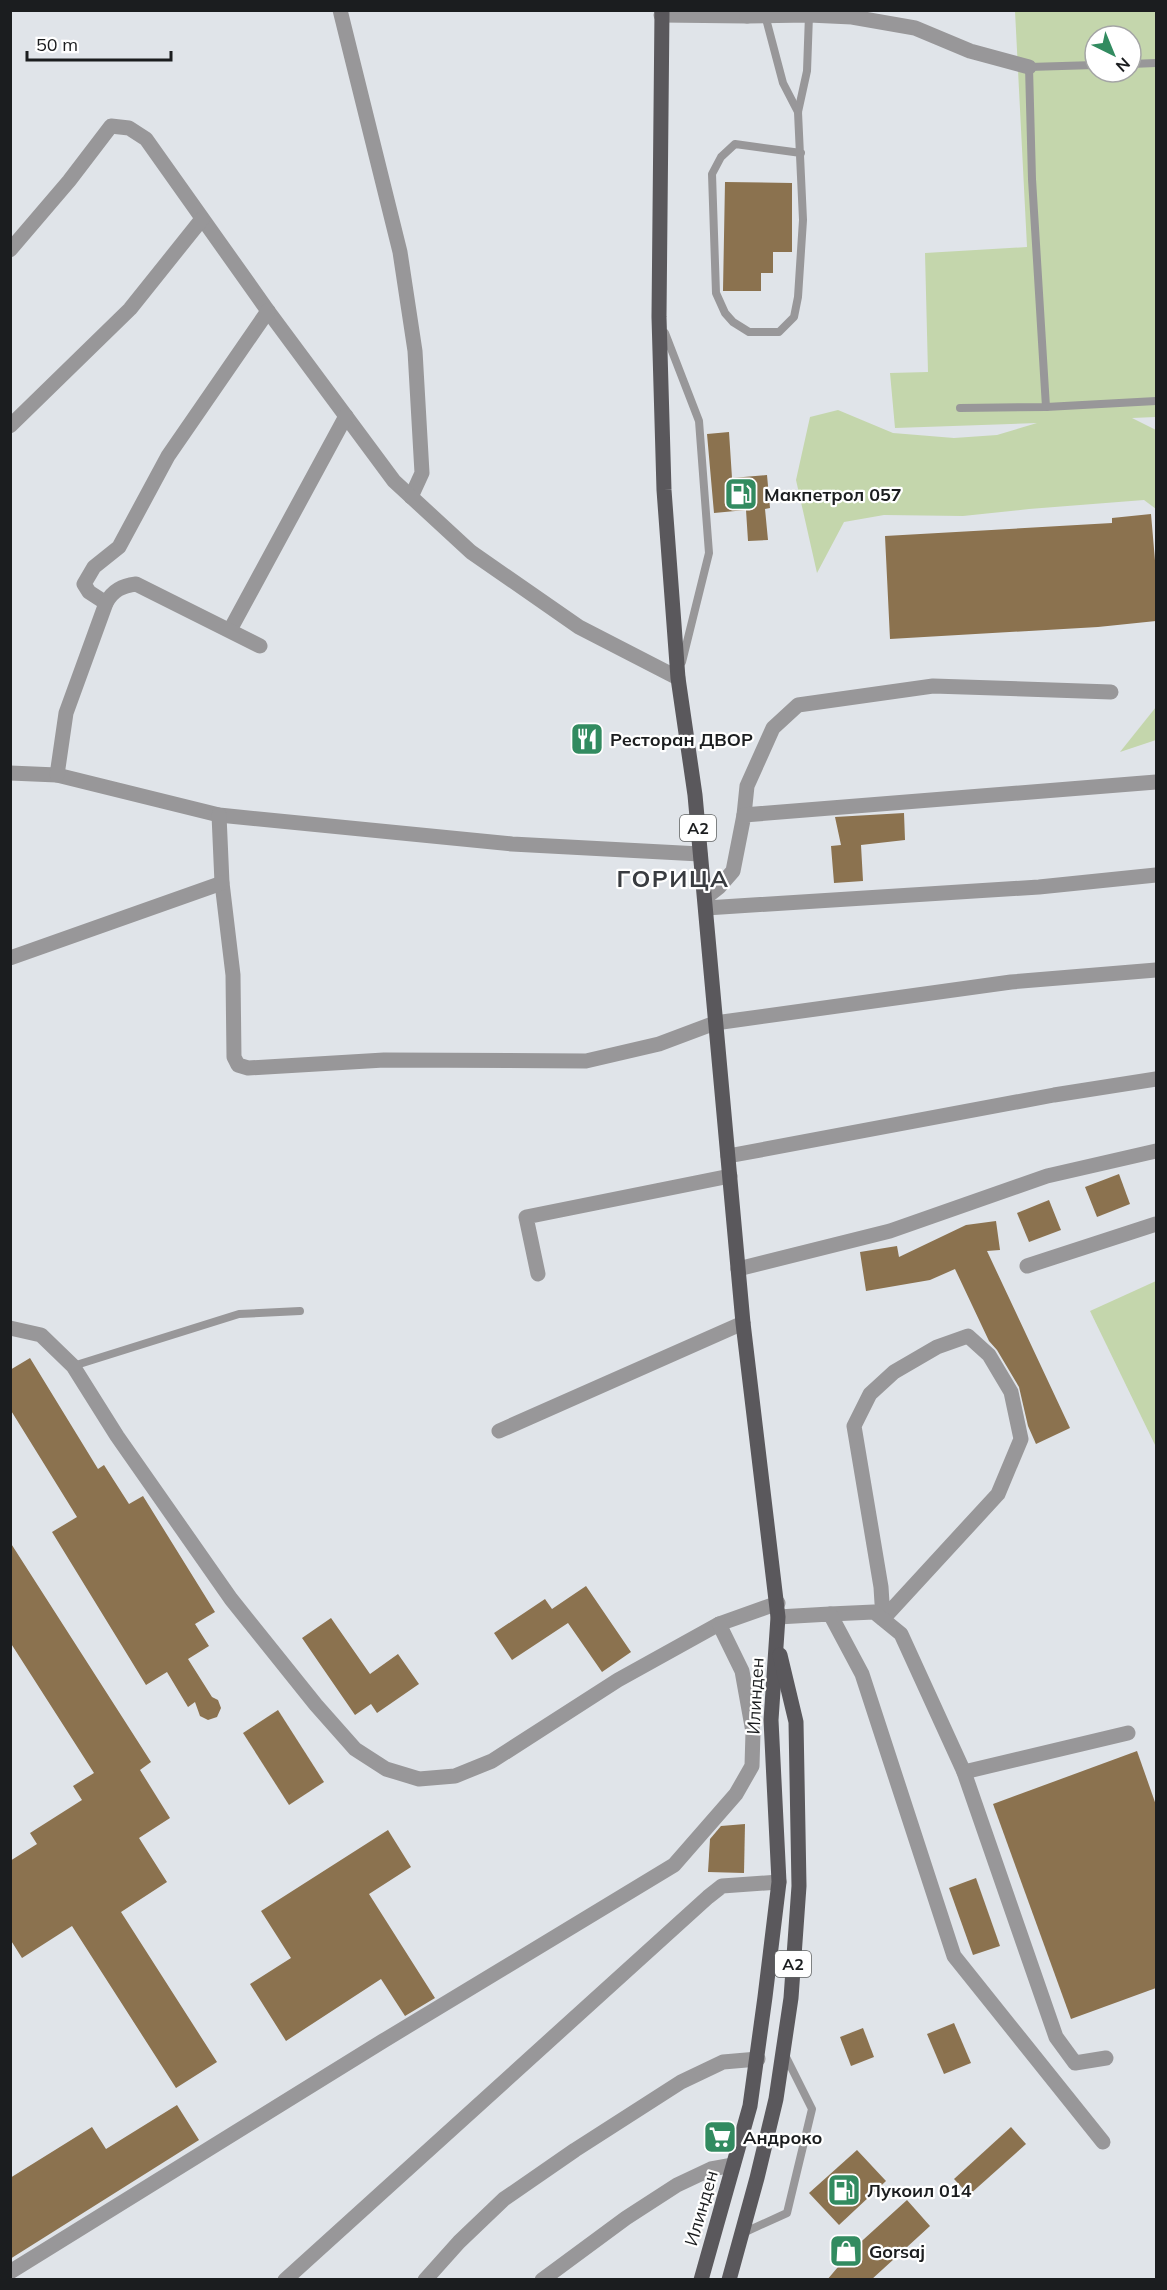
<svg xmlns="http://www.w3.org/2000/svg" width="1167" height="2290" viewBox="0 0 1167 2290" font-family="Mulish,sans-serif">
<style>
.green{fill:#c4d6ac;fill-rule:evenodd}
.building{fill:#8b724f}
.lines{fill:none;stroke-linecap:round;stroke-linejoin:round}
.service{stroke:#989799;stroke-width:8}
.minor{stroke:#989799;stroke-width:15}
.primary{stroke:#5a585c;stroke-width:15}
.labels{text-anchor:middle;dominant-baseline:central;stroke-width:4.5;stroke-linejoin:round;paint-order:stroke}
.shield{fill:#fff;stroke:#5f6162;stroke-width:1.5}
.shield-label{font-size:16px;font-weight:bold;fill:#1b1d1f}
.poi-label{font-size:18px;font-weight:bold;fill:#1b1d1f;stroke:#fff;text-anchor:start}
.street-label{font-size:18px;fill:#1b1d1f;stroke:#fff}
.district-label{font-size:24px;font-weight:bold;letter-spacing:1.5px;fill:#393c40;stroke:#fff}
</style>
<rect width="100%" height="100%" fill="#e0e4e9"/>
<g class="green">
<path d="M1015,11H1156V417L1132,418L1156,430V509L1144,500L1029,509L963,516L884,515L844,522L817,573L796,480L810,417L838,410L893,433L954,438L997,435L1037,423L895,428L890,373L928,372L925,253L1027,247ZM1095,36H1131V72H1095Z"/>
<path d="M1156,707V740L1120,752Z"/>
<path d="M1156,1281V1447L1090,1311Z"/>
</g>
<g class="building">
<path d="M725,182L792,183V252H773V273H761V291H723Z"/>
<path d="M729,432L732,478L767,475L770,508L765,509L768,540L748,541L746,510L714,513L707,434Z"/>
<path d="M1151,514L1156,572V621L1098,627L890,639L885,536L1112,523V518Z"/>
<path d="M904,813L905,840L861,845L863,881L834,883L831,846L841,845L835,817Z"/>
<path d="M1119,1174L1130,1204L1097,1217L1085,1187Z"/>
<path d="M1049,1200L1061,1230L1029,1242L1017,1213Z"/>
<path d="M996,1221L1000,1250L987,1251L1070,1428L1036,1444L1028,1426L1019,1387L997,1350L989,1341L955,1269L930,1280L866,1291L860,1252L897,1246L899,1257L966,1225Z"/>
<path d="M30,1358L98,1469L104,1465L129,1504L143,1496L215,1612L195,1624L209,1646L188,1659L212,1697L218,1700L221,1708L217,1717L208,1720L200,1716L195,1702L188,1707L167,1672L146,1685L52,1532L77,1517L10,1409V1370Z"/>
<path d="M10,1542L151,1762L140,1770L170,1818L139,1838L167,1882L121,1912L217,2062L176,2088L72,1926L22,1958L10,1939V1861L37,1844L30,1833L82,1800L73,1786L94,1773L10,1642Z"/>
<path d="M586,1586L631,1652L602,1672L568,1623L512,1660L494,1633L545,1599L552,1609Z"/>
<path d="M331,1618L370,1674L398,1654L419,1684L377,1713L371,1704L355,1715L302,1638Z"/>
<path d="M278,1710L324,1782L289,1805L243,1733Z"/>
<path d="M1137,1751L1156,1805V1988L1071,2019L993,1804Z"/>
<path d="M745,1824L744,1873L708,1872L710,1839L721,1826Z"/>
<path d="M388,1830L411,1867L369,1894L435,1998L405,2016L381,1979L286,2041L250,1984L291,1958L261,1911Z"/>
<path d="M976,1878L1000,1946L973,1955L949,1888Z"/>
<path d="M954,2023L971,2063L944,2074L927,2034Z"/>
<path d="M863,2028L874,2057L851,2066L840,2037Z"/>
<path d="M177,2105L199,2140L10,2259V2178L92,2127L106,2149Z"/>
<path d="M1011,2127L1026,2144L969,2195L954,2179Z"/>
<path d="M857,2150L886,2181L839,2225L809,2193Z"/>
<path d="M907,2200L930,2226L871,2280H827L843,2261L842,2259Z"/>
</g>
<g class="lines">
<g class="service">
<path d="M765,15L783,83L798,112"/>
<path d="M1131,64L1156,63"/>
<path d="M801,153L735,144L721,157L712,174L716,293L725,313L733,322L749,332H779L794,317L798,297L803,220L798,112L807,71L809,15"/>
<path d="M665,333L699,421L709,553L682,662"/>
<path d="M1046,407L1032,179L1029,67L1095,65"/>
<path d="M960,408L1046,407L1156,401"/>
<path d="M73,1366L239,1314L300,1311"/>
<path d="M743,2233L787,2213L812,2109L785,2055"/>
</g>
<g class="minor">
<path d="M340,10L400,252L415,351L422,473L411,497"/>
<path d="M661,15L747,16L750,10"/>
<path d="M747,16L809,15L852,17L915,28L970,51L1029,67"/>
<path d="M10,250L69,181L111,126L129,128L146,139L268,311L394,481L471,552L579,627L678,678"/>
<path d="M10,426L130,309L202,219"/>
<path d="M106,603L89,592L84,584L94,567L119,547L168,456L268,311"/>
<path d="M230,630L346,416"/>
<path d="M10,773L57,775L219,815L512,844L700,854"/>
<path d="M57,775L66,713L106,603C113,590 122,586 136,584L260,646"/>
<path d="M219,815L222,883L233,975L234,1057L238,1065L248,1068L384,1060L586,1061L659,1044L715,1023L1011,982L1156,970"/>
<path d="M744,815L747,786L773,728L798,705L933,686L1111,692"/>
<path d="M705,898L719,887L733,871L744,815L1156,782"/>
<path d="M706,908L1039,887L1156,875"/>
<path d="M10,958L222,883"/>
<path d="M728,1156L1054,1095L1156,1079"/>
<path d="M1027,1266L1156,1224"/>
<path d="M738,1269L890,1231L1047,1176L1156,1151"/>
<path d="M538,1274L526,1217L730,1176"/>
<path d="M10,1328L41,1335L73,1366L117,1436L231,1599L316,1705L355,1749L386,1769L419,1779L455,1776L492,1761L618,1680L719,1624L778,1603"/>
<path d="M968,1336L989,1355L1011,1392L1021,1439L998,1494L883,1619L881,1587L854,1426L870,1394L894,1372L937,1347Z"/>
<path d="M499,1431L743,1323"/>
<path d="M830,1614L874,1612L901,1634L964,1772L1128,1733"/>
<path d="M778,1617L830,1614L862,1674L954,1956L1103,2142"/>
<path d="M964,1772L1056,2037L1075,2063L1106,2058"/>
<path d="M10,2272L383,2041L674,1865L736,1794L752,1766L753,1732L742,1671L719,1624"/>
<path d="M285,2280L708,1897L722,1886L779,1882"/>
<path d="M425,2280L459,2242L504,2199L575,2150L681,2082L723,2062L758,2059"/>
<path d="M542,2280L626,2218L677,2185L711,2169L733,2165"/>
</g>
<g class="primary">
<path d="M662,10L659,317L664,490L678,678L695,795L743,1323L778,1617L771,1720L779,1882L765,1997L750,2106L701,2280"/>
<path d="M729,2280L757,2178L776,2099L791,1998L799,1886L796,1722L780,1655"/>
</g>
</g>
<defs>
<g id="fuel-square" transform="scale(1.725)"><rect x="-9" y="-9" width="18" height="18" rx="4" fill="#328b60" stroke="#fff"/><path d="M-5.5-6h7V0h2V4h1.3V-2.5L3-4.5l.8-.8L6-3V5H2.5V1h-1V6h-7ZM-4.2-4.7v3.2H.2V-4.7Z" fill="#fff"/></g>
<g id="restaurant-square" transform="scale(1.725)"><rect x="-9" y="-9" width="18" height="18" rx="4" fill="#328b60" stroke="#fff"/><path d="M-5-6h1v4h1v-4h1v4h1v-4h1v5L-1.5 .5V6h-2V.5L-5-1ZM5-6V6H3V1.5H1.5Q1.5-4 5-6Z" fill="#fff"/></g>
<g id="supermarket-square" transform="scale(1.725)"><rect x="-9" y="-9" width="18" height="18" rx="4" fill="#328b60" stroke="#fff"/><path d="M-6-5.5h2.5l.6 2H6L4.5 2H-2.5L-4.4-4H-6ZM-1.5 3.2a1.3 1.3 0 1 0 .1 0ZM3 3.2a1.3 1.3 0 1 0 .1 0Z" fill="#fff"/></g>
<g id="shop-square" transform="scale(1.725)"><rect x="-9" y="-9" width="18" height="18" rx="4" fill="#328b60" stroke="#fff"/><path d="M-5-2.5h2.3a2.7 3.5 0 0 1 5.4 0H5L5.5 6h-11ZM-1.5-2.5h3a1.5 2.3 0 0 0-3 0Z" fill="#fff"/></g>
</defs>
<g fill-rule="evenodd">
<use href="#fuel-square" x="741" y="494"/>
<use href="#restaurant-square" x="587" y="739"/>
<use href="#supermarket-square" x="720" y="2137"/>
<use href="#fuel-square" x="844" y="2190"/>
<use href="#shop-square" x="846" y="2251"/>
</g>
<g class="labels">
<g class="shield">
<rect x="680" y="815" width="36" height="26" rx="4.5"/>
<rect x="775" y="1951" width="36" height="26" rx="4.5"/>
</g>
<g class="shield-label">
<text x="698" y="828">A2</text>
<text x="793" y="1964">A2</text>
</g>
<g class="poi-label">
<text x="764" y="494">Макпетрол 057</text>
<text x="610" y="739">Ресторан ДВОР</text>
<text x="743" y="2137">Андроко</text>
<text x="867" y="2190">Лукоил 014</text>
<text x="869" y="2251">Gorsaj</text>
</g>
<g class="street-label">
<text transform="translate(755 1696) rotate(-87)">Илинден</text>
<text transform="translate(701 2208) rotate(-74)">Илинден</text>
</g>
<g class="district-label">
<text x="673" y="878">ГОРИЦА</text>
</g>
</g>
<rect width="1167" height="2290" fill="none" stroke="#1b1d1f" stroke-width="24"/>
<g transform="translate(1113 54) rotate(137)"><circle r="28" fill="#ffffff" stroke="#a4a5a5" stroke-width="1.5"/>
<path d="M0-4.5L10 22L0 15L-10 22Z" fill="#328b60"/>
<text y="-9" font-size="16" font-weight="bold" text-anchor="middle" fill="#1b1d1f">N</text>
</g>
<path d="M27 51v9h144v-9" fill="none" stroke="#1b1d1f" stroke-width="3"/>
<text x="36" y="51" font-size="18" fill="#1b1d1f" stroke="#ffffff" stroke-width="4.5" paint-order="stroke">50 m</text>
</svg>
